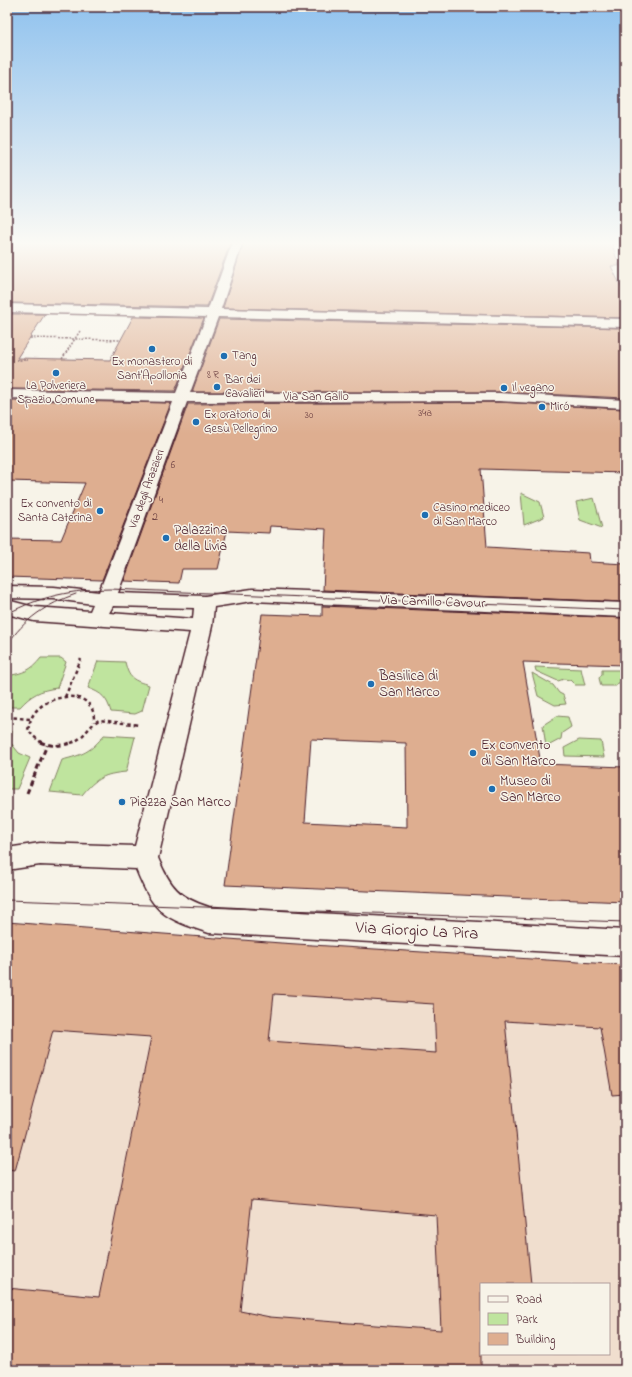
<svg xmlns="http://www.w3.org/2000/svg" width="632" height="1377" viewBox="0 0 632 1377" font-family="'Indie Flower',sans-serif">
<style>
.built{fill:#f0dece;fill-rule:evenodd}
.green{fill:#bfe49e;stroke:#848264}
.building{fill:#deae90;stroke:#4a1f2b;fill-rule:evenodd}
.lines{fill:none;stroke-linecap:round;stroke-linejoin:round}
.minor-casing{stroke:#4a1f2b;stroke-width:3}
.path-far2{stroke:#4a1f2b;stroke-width:1.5;stroke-dasharray:2 1.5;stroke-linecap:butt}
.path-far1{stroke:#4a1f2b;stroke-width:2.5;stroke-dasharray:3.5 3;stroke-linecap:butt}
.path{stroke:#4a1f2b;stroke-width:3;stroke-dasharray:5 3.5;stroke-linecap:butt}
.minor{fill:#f7f3e8;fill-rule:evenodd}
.tram{stroke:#4a1f2b;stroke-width:1}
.poi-dot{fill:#1f6fb2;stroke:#f7f3e8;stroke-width:1.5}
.labels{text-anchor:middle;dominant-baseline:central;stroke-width:3;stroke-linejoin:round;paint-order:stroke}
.far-number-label{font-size:10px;fill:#6f4344}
.far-poi-label{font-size:12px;fill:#4a1f2b;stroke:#f7f3e8;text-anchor:start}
.far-street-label{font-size:12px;fill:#4a1f2b;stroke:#f7f3e8}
.number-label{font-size:12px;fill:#6f4344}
.poi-label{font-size:14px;fill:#4a1f2b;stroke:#f7f3e8;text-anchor:start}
.street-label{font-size:14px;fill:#4a1f2b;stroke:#f7f3e8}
.near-street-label{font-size:17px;fill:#4a1f2b;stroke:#f7f3e8}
</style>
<rect width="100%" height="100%" fill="#f7f3e8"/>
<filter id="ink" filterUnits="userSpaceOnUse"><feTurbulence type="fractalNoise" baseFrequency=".025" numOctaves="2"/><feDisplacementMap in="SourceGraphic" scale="8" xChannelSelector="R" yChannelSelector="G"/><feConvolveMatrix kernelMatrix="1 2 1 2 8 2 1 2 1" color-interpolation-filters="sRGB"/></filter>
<g filter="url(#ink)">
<path class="built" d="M7,922L281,943L625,965V1370H266L270,1317L239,1311L7,1288ZM481,1284H609V1354H481Z"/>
<g class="green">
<path d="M521,493L540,502L544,517L524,525Z"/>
<path d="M594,498L602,528L580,520L576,502Z"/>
<path d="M41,658H61L66,662L57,688C40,690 31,695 20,707H7V676C23,673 31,671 41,658Z"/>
<path d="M98,661L125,662C129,679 133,680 149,685L142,711L135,714L111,712C107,698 102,693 88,688Z"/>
<path d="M535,667L581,669L585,685H575L570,680L564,679L558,681L536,671Z"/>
<path d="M602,670H625V683H618L616,686H601L599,678L602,674Z"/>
<path d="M532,673L553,685L559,693L563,695L566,704L555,705L538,696Z"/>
<path d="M557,716L568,717L571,727L562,733L561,739L546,747L543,725Z"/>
<path d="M7,731H12L11,743L19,753L30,758L17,789H7Z"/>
<path d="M104,735L135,737L126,772C104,774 96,778 82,795L50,792L62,760C82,755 91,752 104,735Z"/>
<path d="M579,740L601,741L604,757L565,756L564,748Z"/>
</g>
<g class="building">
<path d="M7,241H231L207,307L7,303Z"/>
<path d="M244,241H611L619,266H611L625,295V318L223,308Z"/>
<path d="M7,314H45L17,358L110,360L133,317L204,318L175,391L7,389Z"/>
<path d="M219,319L625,328V398L499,392H192Z"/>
<path d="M7,400L171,403L102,580L7,577V539L61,540L85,483L7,481Z"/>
<path d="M499,402L625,409V473L481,469L487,547L589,553L590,562L625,564V602L323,590L326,529L270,526L269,533L227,531L218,569H182L179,583L124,581L188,404Z"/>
<path d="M322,606L625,618V665L523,662L541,764L625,767V902L225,885L262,614L322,616ZM311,739L406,743L407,827L305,822Z"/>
<path d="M7,922L281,943L625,965V1094L612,1095L600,1027L505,1021L531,1284H481V1370H7V1288L99,1297L151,1037L53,1030L15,1171L7,1170ZM274,994L434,1004L436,1053L269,1041ZM252,1199L436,1215L441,1330L270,1317L240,1311Z"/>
</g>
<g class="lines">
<g class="minor-casing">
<path id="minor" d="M233,241H243L221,309L625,319V327L218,317L190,393H499L625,400V408L499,401L187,402L118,593L205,596L252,589L625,603V617L252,601L214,607L212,626L158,858C170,886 179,898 209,907L625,930V956L209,933C164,918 154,914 136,869L40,865L7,870V848L40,843L135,846L190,632L34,621L7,614V600L34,607L90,611L93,604L54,599L7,598V586L54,587L99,592L173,402L7,398V390L176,393L206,317L7,312V304L208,309ZM113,606L194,608L193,619L109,613Z"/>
</g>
<g class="path-far2">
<path d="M30,338L121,340"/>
<path d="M62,359L80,331"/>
<path d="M16,360H28"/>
</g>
<g class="path-far1">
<path d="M65,697L81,659"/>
<path d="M7,717L30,719"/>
<path d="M42,743L33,736L28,730C30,721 32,714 39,708C52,696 83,690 92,709C94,713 94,718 94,722"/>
<path d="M71,743C85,738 88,726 99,720L140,725"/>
</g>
<g class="path">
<path d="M40,742C52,747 62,746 74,742"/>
<path d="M27,793L47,745"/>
</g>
<use href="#minor" class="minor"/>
<g class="tram">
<path d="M7,614C40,596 73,590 110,589L625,610"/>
<path d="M7,645C24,619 47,604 76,594"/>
<path d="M7,900L625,922"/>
</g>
</g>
</g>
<linearGradient id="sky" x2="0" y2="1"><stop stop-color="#90c2ee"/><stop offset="0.56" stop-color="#fbfaf5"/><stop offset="1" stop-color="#fbfaf5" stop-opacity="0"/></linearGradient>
<rect width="632" height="434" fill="url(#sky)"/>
<g class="poi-dot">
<circle cx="152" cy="349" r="4"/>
<circle cx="224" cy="356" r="4"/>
<circle cx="56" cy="373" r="4"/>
<circle cx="217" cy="387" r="4"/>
<circle cx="504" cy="388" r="4"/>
<circle cx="542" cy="407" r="4"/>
<circle cx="196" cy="422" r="4"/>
<circle cx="100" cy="511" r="4"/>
<circle cx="425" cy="515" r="4"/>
<circle cx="166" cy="538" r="4"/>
<circle cx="371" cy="684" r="4"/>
<circle cx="473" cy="753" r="4"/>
<circle cx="492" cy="789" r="4"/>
<circle cx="122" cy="802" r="4"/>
</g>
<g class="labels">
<g class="far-number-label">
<text x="213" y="375">8 R</text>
<text x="425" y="413">34a</text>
<text x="309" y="415">30</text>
<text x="173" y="465">6</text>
<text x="161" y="500">4</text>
</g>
<g class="far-poi-label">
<text x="232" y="356">Tang</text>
<text x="152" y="362" text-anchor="middle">Ex monastero di<tspan x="152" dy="14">Sant'Apollonia</tspan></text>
<text x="225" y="380">Bar dei<tspan x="225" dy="14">Cavalieri</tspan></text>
<text x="56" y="386" text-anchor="middle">La Polveriera<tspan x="56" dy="14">Spazio Comune</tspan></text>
<text x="512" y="388">Il vegano</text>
<text x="550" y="407">Miró</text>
<text x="204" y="415">Ex oratorio di<tspan x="204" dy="14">Gesù Pellegrino</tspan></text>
<text x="92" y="504" text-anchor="end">Ex convento di<tspan x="92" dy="14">Santa Caterina</tspan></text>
<text x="433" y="508">Casino mediceo<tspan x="433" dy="14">di San Marco</tspan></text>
</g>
<g class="far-street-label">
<text x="316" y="397">Via San Gallo</text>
<text transform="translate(147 489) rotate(-70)">Via degli Arazzieri</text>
</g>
<g class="number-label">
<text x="155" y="517">2</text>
</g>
<g class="poi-label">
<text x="174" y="530">Palazzina<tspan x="174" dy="16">della Livia</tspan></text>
<text x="379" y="676">Basilica di<tspan x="379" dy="16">San Marco</tspan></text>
<text x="481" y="745">Ex convento<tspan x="481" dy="16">di San Marco</tspan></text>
<text x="500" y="781">Museo di<tspan x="500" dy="16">San Marco</tspan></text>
<text x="130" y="802">Piazza San Marco</text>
</g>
<g class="street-label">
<text transform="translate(433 602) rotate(2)">Via Camillo Cavour</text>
</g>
<g class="near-street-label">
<text transform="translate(417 931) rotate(3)">Via Giorgio La Pira</text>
</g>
</g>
<rect width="632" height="1377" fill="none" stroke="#f7f3e8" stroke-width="24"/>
<rect x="12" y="12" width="608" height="1353" fill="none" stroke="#4a1f2b" stroke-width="1.5" filter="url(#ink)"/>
<rect x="480" y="1283" width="130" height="72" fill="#f7f3e8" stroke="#b29e9c"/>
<rect x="488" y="1296" width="20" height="6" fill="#f7f3e8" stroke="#b29e9c"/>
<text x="516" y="1303" font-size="12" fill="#4a1f2b">Road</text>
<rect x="488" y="1313" width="20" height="12" fill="#bfe49e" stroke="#b29e9c"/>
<text x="516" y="1323" font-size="12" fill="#4a1f2b">Park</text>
<rect x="488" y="1333" width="20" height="12" fill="#deae90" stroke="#b29e9c"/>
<text x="516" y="1343" font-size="12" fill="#4a1f2b">Building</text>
</svg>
